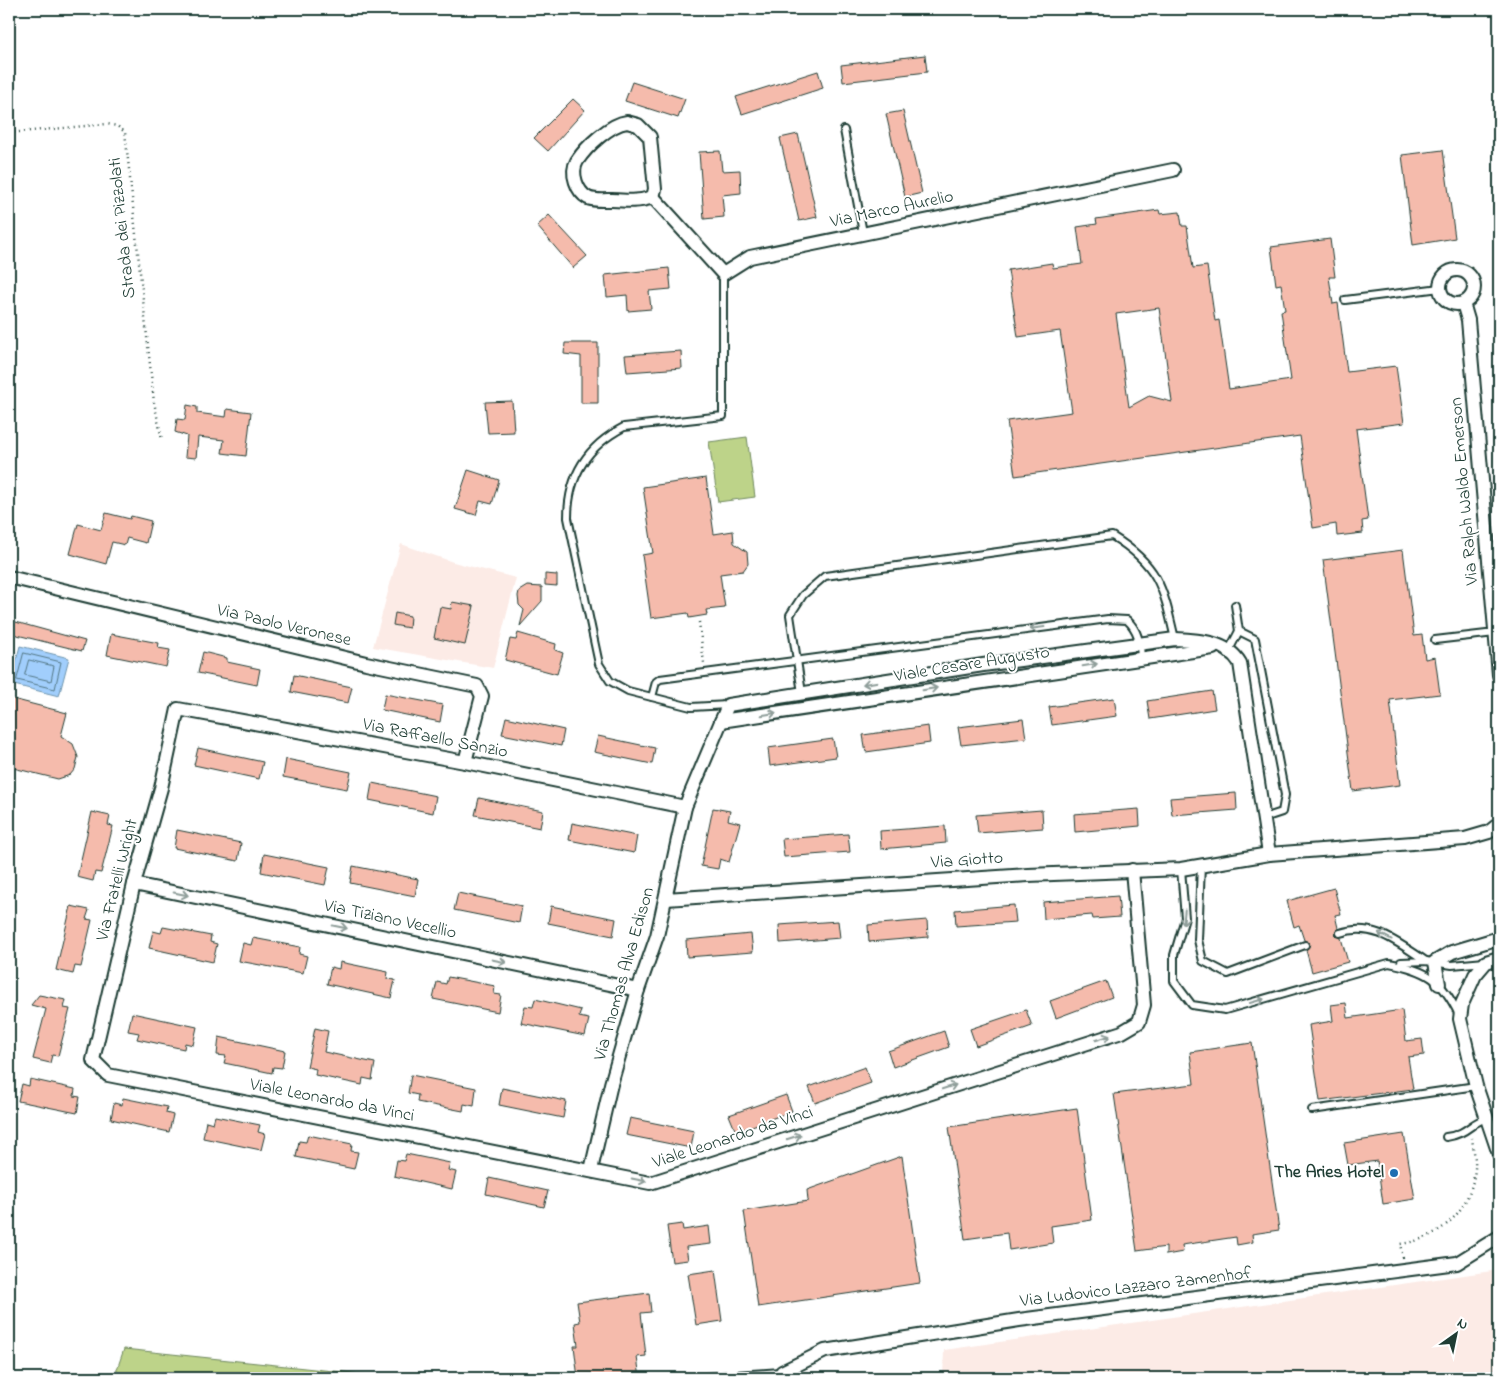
<svg xmlns="http://www.w3.org/2000/svg" width="1508" height="1387" viewBox="0 0 1508 1387" font-family="'Indie Flower',sans-serif">
<style>
.built{fill:#fcebe6}
.green{fill:#bdd389;stroke:#6e885e}
.water{fill:#a1cefc;stroke:#6d94ac}
.lines{fill:none;stroke-linecap:round;stroke-linejoin:round}
.shore{stroke:#537784;stroke-width:1}
.building{fill:#f5bbac;stroke:#1f3d34;fill-rule:evenodd}
.service-casing{stroke:#1f3d34;stroke-width:10}
.minor-casing{stroke:#1f3d34;stroke-width:16}
.path{stroke:#1f3d34;stroke-width:2.5;stroke-dasharray:1 4;stroke-linecap:butt}
.service{stroke:#fff;stroke-width:6}
.minor{stroke:#fff;stroke-width:12}
.oneway{stroke:#8f9e9a}
.poi-dot{fill:#1f6fb2;stroke:#fff;stroke-width:2}
.labels{text-anchor:middle;dominant-baseline:central;stroke-width:4;stroke-linejoin:round;paint-order:stroke}
.street-label{font-size:18px;fill:#1f3d34;stroke:#fff}
.poi-label{font-size:18px;font-weight:bold;fill:#1f3d34;stroke:#fff;text-anchor:end}
</style>
<rect width="100%" height="100%" fill="#fff"/>
<filter id="ink" filterUnits="userSpaceOnUse"><feTurbulence type="fractalNoise" baseFrequency=".02" numOctaves="2"/><feDisplacementMap in="SourceGraphic" scale="10" xChannelSelector="R" yChannelSelector="G"/><feConvolveMatrix kernelMatrix="1 2 1 2 8 2 1 2 1" color-interpolation-filters="sRGB"/></filter>
<g filter="url(#ink)">
<g class="built">
<path d="M401,544L453,562L516,578L493,668L373,647Z"/>
<path d="M1499,1270V1365L1497,1378H943L944,1350Z"/>
</g>
<g class="green">
<path d="M747,437L755,497L718,502L709,442Z"/>
<path d="M124,1349L400,1378H114Z"/>
</g>
<path class="water" d="M20,646L69,658L59,696L10,684Z"/>
<g class="lines">
<g class="shore">
<path d="M24,653L61,662L55,689L17,680Z"/>
<path d="M29,660L54,666L51,681L25,675Z"/>
</g>
</g>
<g class="building">
<path d="M925,55L927,72L843,82L841,65Z"/>
<path d="M818,71L823,88L742,114L736,97Z"/>
<path d="M632,82L685,99L678,118L625,101Z"/>
<path d="M573,99L585,110L548,151L534,138Z"/>
<path d="M903,111L922,193L905,197L886,114Z"/>
<path d="M798,134L817,217L799,221L780,138Z"/>
<path d="M1443,150L1455,238L1413,245L1402,155Z"/>
<path d="M720,151L722,171L740,170L741,193L722,195L724,217L704,219L699,152Z"/>
<path d="M1159,210L1160,214L1180,212L1182,226H1187L1193,268L1207,266L1215,321L1219,320L1229,389L1291,380L1281,311L1285,310L1281,284L1276,285L1271,247L1330,239L1335,277H1329L1333,304L1338,303L1347,372L1396,366L1404,423L1356,429L1368,520L1362,521L1363,533L1337,536L1336,524L1313,528L1300,436L1015,476L1007,421L1072,412L1060,331L1018,337L1008,270L1052,263L1053,268L1082,264L1077,227L1097,224L1096,219ZM1159,308L1172,402L1149,396L1129,407L1116,314Z"/>
<path d="M549,215L587,256L573,268L537,226Z"/>
<path d="M669,268L671,289L649,291L651,309L628,311L627,295L607,297L605,275Z"/>
<path d="M565,343H598V403H581V356L564,354Z"/>
<path d="M681,351L682,368L627,372L625,355Z"/>
<path d="M512,401L514,432L488,433L485,402Z"/>
<path d="M187,405L197,407V413L226,417L227,409L251,412L246,456L222,453L224,440L198,437L196,458L185,457L187,436L175,432L177,419L185,420Z"/>
<path d="M468,470L499,480L492,504L480,501L476,515L455,509Z"/>
<path d="M706,478L714,534L733,531L734,543L747,552L748,564L743,571L720,574L725,608L706,610L707,615L689,618L688,613L651,618L642,555L653,553L643,487Z"/>
<path d="M106,513L130,519L131,516L151,521L146,543L127,538L125,545L112,542L106,564L70,554L78,524L101,530Z"/>
<path d="M1403,550L1414,636L1422,635L1425,659L1435,657L1440,694L1390,700L1400,785L1353,791L1323,560Z"/>
<path d="M545,574L557,575V586L545,585Z"/>
<path d="M527,586L542,587V601L520,626L524,610L519,605L518,596L519,591Z"/>
<path d="M452,602L474,606L465,645L434,638L440,607L451,609Z"/>
<path d="M395,613L410,616L409,628L393,625Z"/>
<path d="M12,621L85,641L82,651L9,633Z"/>
<path d="M518,633L556,644L555,650L563,653L557,674L505,660L510,639L516,640Z"/>
<path d="M111,634L159,643L158,648L170,650L166,667L107,655Z"/>
<path d="M203,652L227,658V662L260,669L257,685L198,673Z"/>
<path d="M294,675L352,687L348,703L291,692Z"/>
<path d="M1212,691L1215,709L1150,719L1147,701Z"/>
<path d="M385,694L443,705L440,722L382,710Z"/>
<path d="M9,698L67,713L61,736L73,744L78,757L75,769L70,775L58,779L9,767Z"/>
<path d="M1114,698L1117,716L1052,725L1049,707Z"/>
<path d="M506,717L564,730L561,746L502,734Z"/>
<path d="M1023,719L1026,738L961,745L958,727Z"/>
<path d="M928,726L930,743L866,752L863,735Z"/>
<path d="M598,736L655,748L652,764L594,752Z"/>
<path d="M833,739L836,757L770,766L768,748Z"/>
<path d="M198,748L263,762L259,779L194,765Z"/>
<path d="M286,759L351,772L347,789L283,777Z"/>
<path d="M372,783L436,796L433,813L369,800Z"/>
<path d="M1236,793L1237,810L1172,815L1170,798Z"/>
<path d="M479,798L543,811L540,828L475,815Z"/>
<path d="M713,808L730,811L728,820L740,823L729,862L720,859L718,869L701,866Z"/>
<path d="M1139,809L1140,826L1075,832L1074,814Z"/>
<path d="M1042,810L1043,828L978,833L976,815Z"/>
<path d="M92,812L110,816L108,825L113,826L101,873L95,872L93,881L77,877Z"/>
<path d="M572,823L637,836L634,853L569,840Z"/>
<path d="M945,826L946,843L881,849L880,831Z"/>
<path d="M177,830L241,843L238,861L174,848Z"/>
<path d="M848,834L850,852L784,857L782,839Z"/>
<path d="M264,854L329,867L325,885L261,872Z"/>
<path d="M353,866L418,879L415,896L350,883Z"/>
<path d="M1334,888L1341,914L1335,915L1338,928L1335,934L1341,938L1348,962L1312,972L1306,950L1310,944L1304,940L1299,925L1294,927L1287,901Z"/>
<path d="M458,893L522,906L519,923L454,910Z"/>
<path d="M1118,896L1120,917L1093,919L1092,915L1044,919L1043,902Z"/>
<path d="M1014,905L1016,922L956,926L955,910Z"/>
<path d="M71,906L89,910L86,919L92,920L81,967L75,966L73,974L56,970Z"/>
<path d="M551,906L616,919L613,936L548,923Z"/>
<path d="M927,920L928,937L869,942L868,925Z"/>
<path d="M838,921L840,938L780,943L779,925Z"/>
<path d="M163,927L211,936L210,942L217,944L213,962L149,948L153,931L161,933Z"/>
<path d="M751,934L753,952L687,957L686,940Z"/>
<path d="M253,938L300,947L299,954L307,956L303,973L239,961L243,943L251,945Z"/>
<path d="M340,962L388,972L387,979L395,980L391,998L327,984L331,967L339,969Z"/>
<path d="M448,977L495,986L494,994L501,995L498,1012L433,999L437,982L446,984Z"/>
<path d="M1106,981L1112,997L1056,1018L1050,1001Z"/>
<path d="M39,995L66,1000L64,1008L70,1009L58,1056L52,1055L50,1063L33,1059L46,1009L31,1005Z"/>
<path d="M535,999L581,1010L579,1017L589,1019L585,1036L521,1023L525,1006L533,1007Z"/>
<path d="M1346,1003L1348,1018L1402,1010L1406,1041L1422,1039L1424,1055L1408,1057L1413,1089L1320,1101L1309,1025L1333,1021L1331,1005Z"/>
<path d="M1026,1010L1032,1026L976,1046L970,1029Z"/>
<path d="M132,1013L197,1027L193,1045L185,1043L184,1049L137,1039L139,1033L128,1031Z"/>
<path d="M315,1028L328,1031L324,1052L375,1063L372,1080L363,1078L362,1085L315,1075L316,1069L307,1067Z"/>
<path d="M944,1031L949,1047L893,1067L888,1051Z"/>
<path d="M219,1037L285,1051L282,1068L273,1067L272,1073L224,1063L226,1056L217,1055Z"/>
<path d="M1252,1043L1279,1230L1252,1234L1253,1242L1237,1245L1236,1237L1182,1245L1183,1252L1166,1255V1247L1137,1251L1114,1094L1194,1084L1190,1052Z"/>
<path d="M865,1067L871,1083L815,1103L809,1087Z"/>
<path d="M411,1075L476,1088L474,1106L464,1104L463,1111L417,1102L418,1095L408,1093Z"/>
<path d="M30,1079L75,1089L74,1096L80,1097L77,1113L18,1101L22,1084L29,1086Z"/>
<path d="M502,1088L566,1101L563,1118L499,1105Z"/>
<path d="M786,1095L792,1111L736,1132L729,1115Z"/>
<path d="M123,1098L167,1107L166,1113L173,1115L169,1132L111,1119L114,1103L122,1105Z"/>
<path d="M1077,1108L1092,1220L1051,1226L1053,1243L1009,1250L1007,1233L965,1239L949,1127Z"/>
<path d="M215,1116L260,1125L258,1132L265,1134L261,1150L203,1138L206,1121L213,1123Z"/>
<path d="M630,1118L694,1131L691,1148L626,1135Z"/>
<path d="M1404,1134L1415,1199L1383,1204L1377,1161L1348,1165L1344,1143Z"/>
<path d="M308,1135L352,1144L351,1151L358,1152L354,1169L296,1157L299,1141L306,1142Z"/>
<path d="M406,1154L450,1163L448,1170L456,1172L452,1189L394,1176L397,1160L404,1161Z"/>
<path d="M902,1156L920,1283L758,1307L744,1211L808,1201L807,1190Z"/>
<path d="M489,1178L548,1191L544,1207L486,1194Z"/>
<path d="M682,1224L683,1230L709,1226L711,1244L686,1247L688,1260L672,1262L667,1226Z"/>
<path d="M715,1270L722,1321L696,1325L688,1274Z"/>
<path d="M649,1293L651,1312L641,1313L646,1356L637,1357L640,1378H578L574,1346H578L575,1323L580,1322L577,1302Z"/>
</g>
<g class="lines">
<g class="service-casing">
<g id="service">
<path d="M844,130L863,233"/>
<path d="M723,274V416L624,427C587,446 568,477 568,518L599,664L610,681L628,691L691,707L728,705"/>
<path d="M1345,300L1440,288"/>
<path d="M1235,605L1239,631"/>
<path d="M1435,640L1495,633"/>
<path d="M1228,652L1239,631L1255,639L1285,795L1282,812L1264,818"/>
<path d="M802,693L790,615L803,595L825,576L1112,536C1159,565 1163,587 1175,639"/>
<path d="M652,697L656,682L660,679L1108,619L1127,620C1138,630 1140,642 1141,657"/>
<path d="M1201,865L1198,940L1203,961L1228,974L1305,945"/>
<path d="M1181,869L1185,918L1174,955V981L1192,1005L1225,1010L1389,963C1427,970 1442,979 1459,1015"/>
<path d="M1340,933C1373,921 1398,943 1426,961"/>
<path d="M1401,962L1426,961L1452,965L1485,962"/>
<path d="M1312,1110L1476,1086"/>
<path d="M1446,1137C1468,1134 1471,1122 1487,1118"/>
<path d="M690,1378L781,1372"/>
</g>
</g>
<g class="minor-casing">
<g id="minor">
<path d="M627,122L638,125L650,137L655,189L653,197C639,202 626,201 611,200C605,200 594,201 588,198C577,192 570,173 577,161C586,147 610,124 627,122Z"/>
<path d="M653,197L723,274L750,257L1173,170"/>
<circle cx="1457" cy="287" r="17"/>
<path d="M1463,303L1468,320L1499,675"/>
<path d="M9,577L366,663L477,686L482,696L465,762"/>
<path d="M721,721L1213,648"/>
<path d="M685,807L465,762L178,709L161,788L134,884L93,1060L108,1075L650,1183L1122,1032L1139,1022L1144,1005L1132,870"/>
<path d="M134,884L638,990"/>
<path d="M666,899L1028,875L1181,869L1269,854L1465,839L1489,832L1499,824"/>
<path d="M1499,958L1486,962L1475,975L1462,1004L1460,1019L1476,1086L1499,1154"/>
<path d="M1439,984L1435,962L1452,952L1499,938"/>
<path d="M591,1170L611,1084L638,990L657,936L685,807L728,705L983,665L1175,639C1198,640 1227,641 1240,663L1269,854"/>
<path d="M778,1378L782,1372L825,1351L1019,1320L1457,1263L1499,1237"/>
</g>
</g>
<g class="path">
<path d="M9,133L107,124L117,126L125,132L154,402L162,440"/>
<path d="M699,622L704,663"/>
<path d="M1403,1258L1400,1244C1441,1239 1471,1210 1475,1169C1476,1159 1473,1148 1472,1138"/>
</g>
<use href="#service" class="service"/>
<use href="#minor" class="minor"/>
</g>
<defs><path id="oneway-shaft" d="M-6 0H5M1.5-3L5.5 0L1.5 3" fill="none" stroke-width="1.6" stroke-linecap="round" stroke-linejoin="round" transform="scale(1.25)"/></defs>
<g class="oneway">
<use href="#oneway-shaft" transform="translate(1037 628) rotate(173)"/>
<use href="#oneway-shaft" transform="translate(1090 665) rotate(-9)"/>
<use href="#oneway-shaft" transform="translate(870 683) rotate(171)"/>
<use href="#oneway-shaft" transform="translate(930 689) rotate(-9)"/>
<use href="#oneway-shaft" transform="translate(769 714) rotate(-9)"/>
<use href="#oneway-shaft" transform="translate(181 894) rotate(12)"/>
<use href="#oneway-shaft" transform="translate(1184 917) rotate(96)"/>
<use href="#oneway-shaft" transform="translate(340 927) rotate(12)"/>
<use href="#oneway-shaft" transform="translate(1385 936) rotate(-152)"/>
<use href="#oneway-shaft" transform="translate(499 961) rotate(12)"/>
<use href="#oneway-shaft" transform="translate(1257 1001) rotate(-16)"/>
<use href="#oneway-shaft" transform="translate(1103 1038) rotate(-18)"/>
<use href="#oneway-shaft" transform="translate(949 1087) rotate(-18)"/>
<use href="#oneway-shaft" transform="translate(794 1137) rotate(-18)"/>
<use href="#oneway-shaft" transform="translate(639 1180) rotate(12)"/>
</g>
</g>
<circle class="poi-dot" cx="1394" cy="1173" r="5"/>
<g class="labels">
<g class="street-label">
<text transform="translate(892 210) rotate(-12)">Via Marco Aurelio</text>
<text transform="translate(123 228) rotate(-96)">Strada dei Pizzolati</text>
<text transform="translate(1465 491) rotate(-95)">Via Ralph Waldo Emerson</text>
<text transform="translate(284 626) rotate(13)">Via Paolo Veronese</text>
<text transform="translate(972 665) rotate(-9)">Viale Cesare Augusto</text>
<text transform="translate(435 739) rotate(11)">Via Raffaello Sanzio</text>
<text transform="translate(967 861) rotate(-4)">Via Giotto</text>
<text transform="translate(118 880) rotate(-76)">Via Fratelli Wright</text>
<text transform="translate(390 920) rotate(12)">Via Tiziano Vecellio</text>
<text transform="translate(625 974) rotate(-74)">Via Thomas Alva Edison</text>
<text transform="translate(332 1101) rotate(11)">Viale Leonardo da Vinci</text>
<text transform="translate(733 1138) rotate(-18)">Viale Leonardo da Vinci</text>
<text transform="translate(1136 1288) rotate(-7)">Via Ludovico Lazzaro Zamenhof</text>
</g>
<g class="poi-label">
<text x="1384" y="1173">The Aries Hotel</text>
</g>
</g>
<rect width="1508" height="1387" fill="none" stroke="#fff" stroke-width="30"/>
<rect x="15" y="15" width="1478" height="1357" fill="none" stroke="#1f3d34" stroke-width="2" filter="url(#ink)"/>
<g transform="translate(1456 1334) rotate(33)" stroke="#ffffff" stroke-width="4" paint-order="stroke">
<path d="M0-4L9 19L0 12L-9 19Z" fill="#1f3d34"/>
<text y="-8" font-size="14" font-weight="bold" text-anchor="middle" fill="#1f3d34">N</text>
</g>
</svg>
